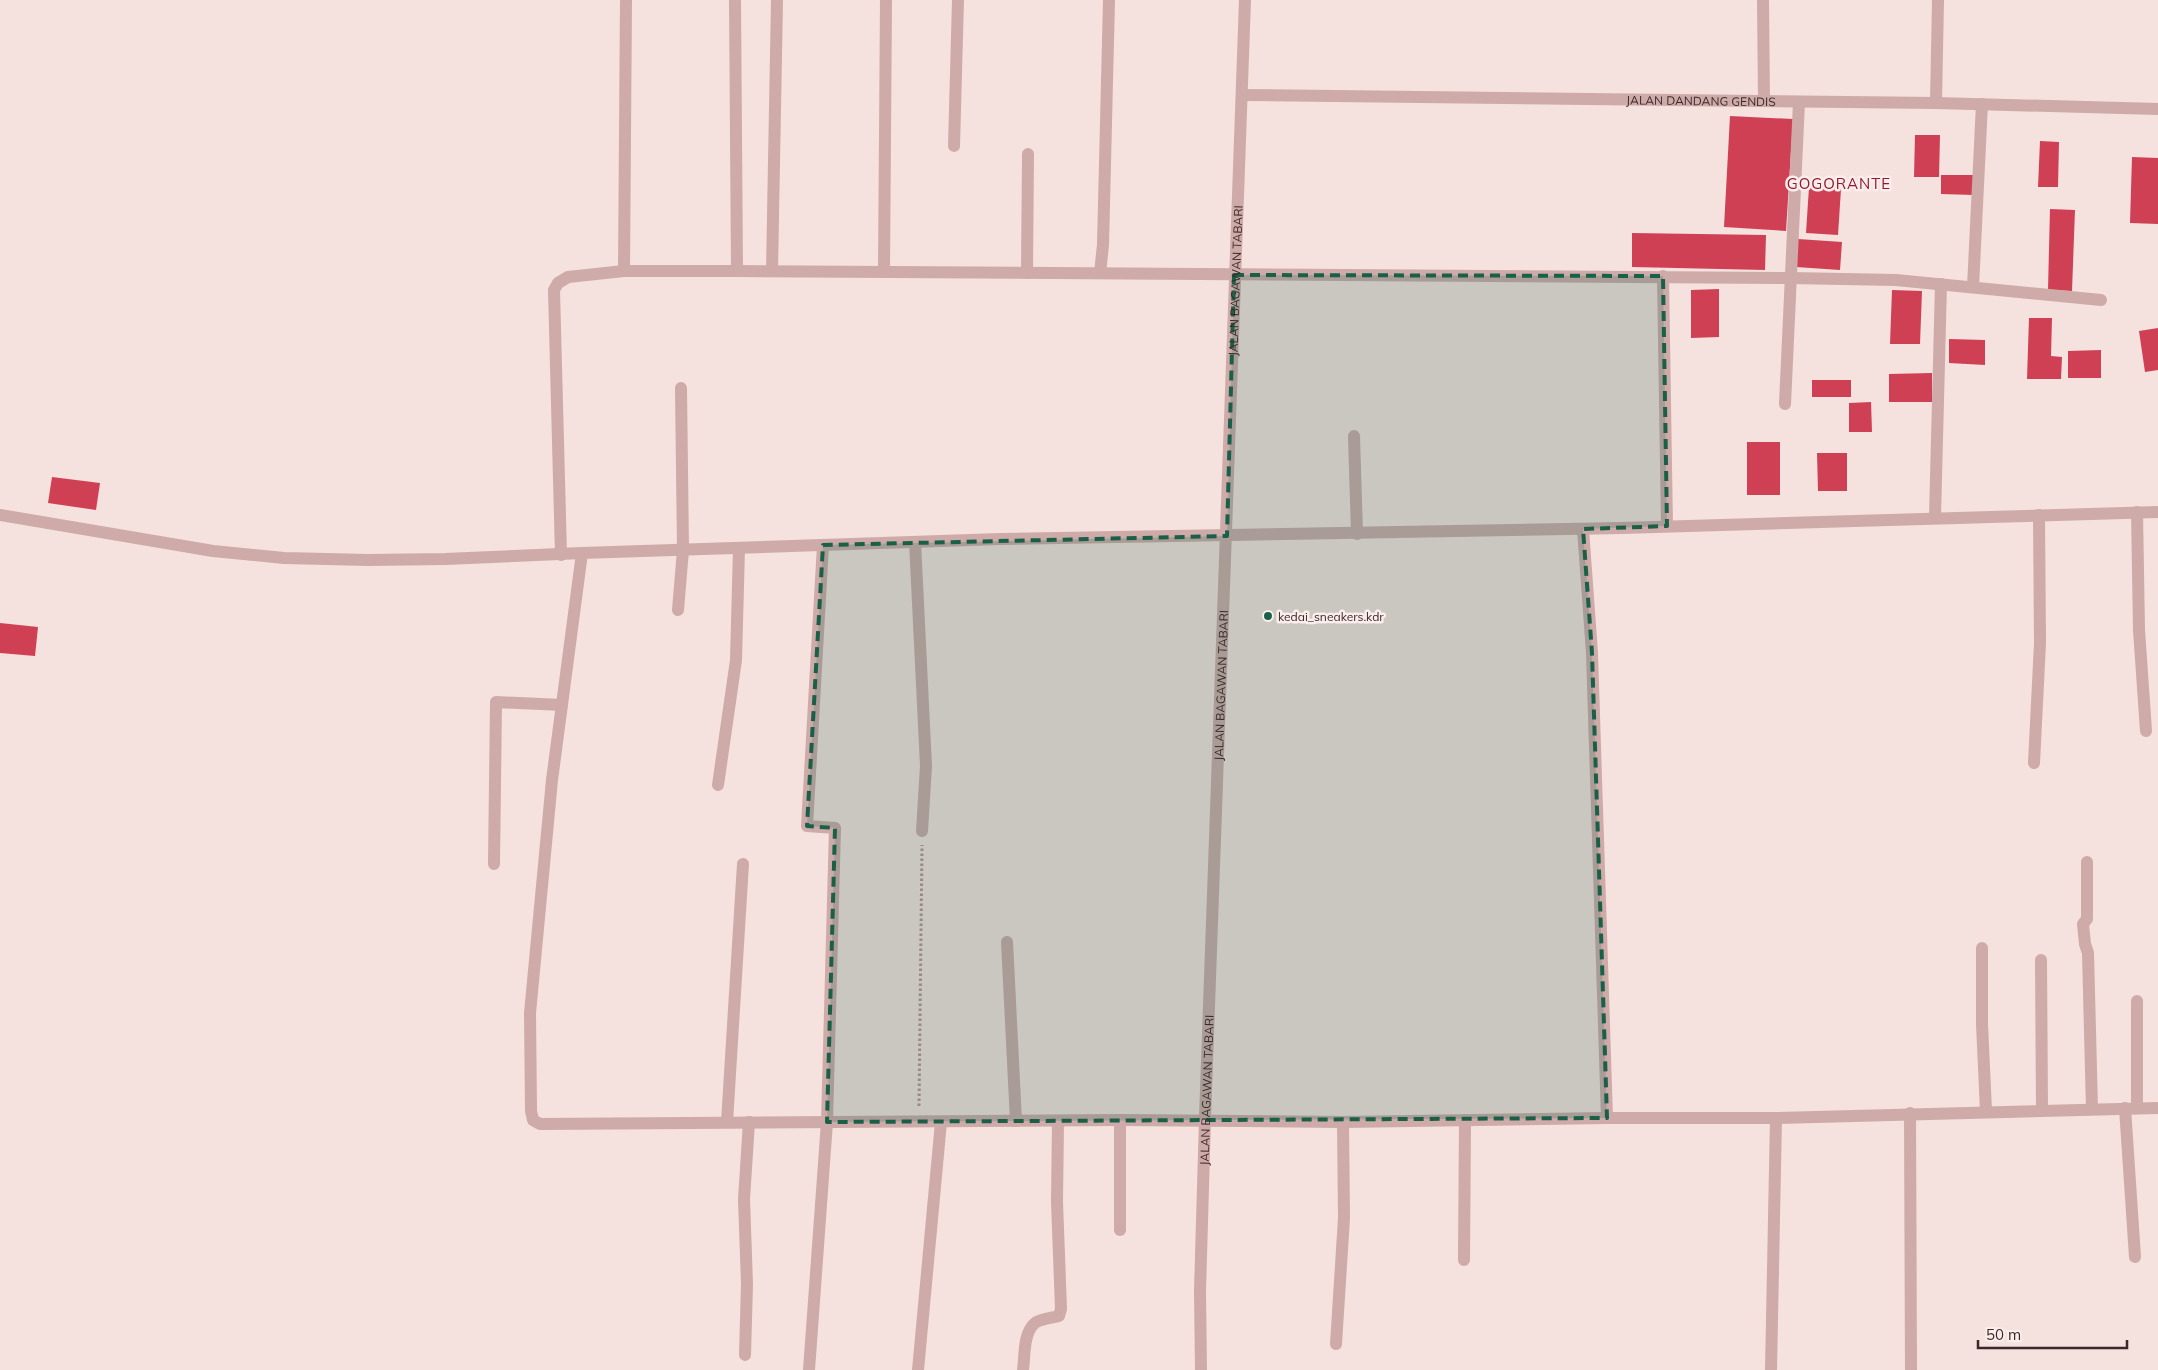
<svg xmlns="http://www.w3.org/2000/svg" width="2158" height="1370" viewBox="0 0 2158 1370" font-family="Mulish,sans-serif">
<style>
.building{fill:#d04055}
.lines{fill:none;stroke-linecap:round;stroke-linejoin:round}
.path{stroke:#ba9492;stroke-width:3;stroke-dasharray:2.5 2.5;stroke-linecap:butt}
.minor{stroke:#ceaaa8;stroke-width:12}
.marked{fill:#1a6049;fill-opacity:0.2;stroke:#1a6049;stroke-width:4;stroke-dasharray:10 6;stroke-linejoin:round}
.poi-dot{fill:#1a6049;stroke:#fbedeb;stroke-width:2}
.labels{text-anchor:middle;dominant-baseline:central;stroke-width:5;stroke-linejoin:round;paint-order:stroke}
.street-label{font-size:12px;fill:#3a292a;stroke:#fbedeb}
.poi-label{font-size:12px;fill:#3a292a;stroke:#fbedeb;text-anchor:start}
.quarter-label{font-size:15px;letter-spacing:1px;fill:#911a2c;stroke:#fbedeb}
</style>
<rect width="100%" height="100%" fill="#f5e1dd"/>
<g class="building">
<path d="M1730,116L1793,119L1786,231L1724,227Z"/>
<path d="M1915,135H1940L1939,177H1914Z"/>
<path d="M2040,141L2059,142L2058,187H2038Z"/>
<path d="M2132,157L2158,158V224L2130,223Z"/>
<path d="M1941,175H1974V195L1941,194Z"/>
<path d="M1809,187L1841,189L1838,235L1806,233Z"/>
<path d="M2050,209L2075,210L2072,291L2048,290Z"/>
<path d="M1632,233L1766,235L1765,270L1632,267Z"/>
<path d="M1798,239L1842,242L1840,270L1796,267Z"/>
<path d="M1719,289V337L1691,338V290Z"/>
<path d="M1892,290L1922,291L1920,344H1890Z"/>
<path d="M2029,318H2052L2051,356L2062,357L2061,379H2027Z"/>
<path d="M2158,328V370L2145,372L2139,331Z"/>
<path d="M1949,339L1985,340V365L1949,363Z"/>
<path d="M2101,350V378H2068V351Z"/>
<path d="M1932,373V402H1889V374Z"/>
<rect x="1812" y="380" width="39" height="17"/>
<path d="M1871,402L1872,432H1849V403Z"/>
<rect x="1747" y="442" width="33" height="53"/>
<path d="M1817,453H1847V491H1818Z"/>
<path d="M52,477L100,483L96,510L48,503Z"/>
<path d="M0,623L38,627L35,656L0,653Z"/>
</g>
<g class="lines">
<path class="path" d="M919,1106L922,845"/>
<g class="minor">
<path d="M735,0L737,271"/>
<path d="M1763,0L1764,101"/>
<path id="s1" d="M1243,95L1936,103L2158,109"/>
<path d="M1936,103L1938,0"/>
<path d="M954,146L958,0"/>
<path d="M624,271L626,0"/>
<path d="M772,271L777,0"/>
<path d="M884,272L886,0"/>
<path d="M1027,273L1028,154"/>
<path d="M1100,273L1103,245L1109,0"/>
<path d="M1663,276L1667,526"/>
<path d="M1973,287L1982,104"/>
<path d="M1785,404L1799,102"/>
<path d="M1354,436L1357,534"/>
<path d="M2137,512L2139,630L2146,731"/>
<path d="M2158,512L1622,528L1000,539L582,553L552,780L530,1013L531,1111L533,1120L540,1124L1120,1120L1343,1122L1607,1118H1776L2158,1108"/>
<path d="M0,515L213,551L284,558L368,560L445,559L582,553"/>
<path d="M1935,517L1941,284"/>
<path d="M1583,529L1592,653L1607,1118"/>
<path d="M915,542L926,766L922,831"/>
<path d="M561,555L554,290L558,283L568,277L624,271H737L1790,278L1896,280L2101,300"/>
<path d="M678,610L683,550L681,388"/>
<path d="M2034,763L2040,643L2039,515"/>
<path d="M718,785L736,660L739,548"/>
<path d="M2087,862V919L2083,924L2085,944L2088,953L2092,1109"/>
<path d="M494,864L496,702L562,705"/>
<path d="M1007,942L1016,1121"/>
<path d="M1982,948V1024L1986,1111"/>
<path d="M2041,960L2042,1110"/>
<path d="M2125,1108L2135,1257"/>
<path d="M2137,1108V1001"/>
<path d="M1910,1113L1911,1370"/>
<path d="M1120,1120V1230"/>
<path d="M727,1122L743,864"/>
<path d="M1464,1260L1465,1120"/>
<path d="M1336,1344L1344,1218L1343,1122"/>
<path d="M745,1355L747,1284L744,1199L749,1122"/>
<path d="M809,1370L827,1122L835,828L807,826L823,545"/>
<path d="M918,1370L941,1122"/>
<path d="M1023,1370C1025,1356 1023,1333 1035,1323C1040,1319 1052,1318 1059,1316L1061,1309L1057,1202L1058,1121"/>
<path id="s2" d="M1201,1370L1200,1291L1205,1118L1245,0"/>
<path d="M1771,1370L1776,1118"/>
</g>
</g>
<path class="marked" d="M1234,275L1663,276L1667,526L1583,529L1592,653L1607,1118L827,1122L835,828L807,826L823,545L1227,536Z"/>
<circle class="poi-dot" cx="1268" cy="616" r="5"/>
<g class="labels">
<g class="street-label">
<text stroke="none"><textPath href="#s1" startOffset="458">JALAN DANDANG GENDIS</textPath></text>
<text stroke="none"><textPath href="#s2" startOffset="1090">JALAN BAGAWAN TABARI</textPath></text>
<text stroke="none"><textPath href="#s2" startOffset="685">JALAN BAGAWAN TABARI</textPath></text>
<text stroke="none"><textPath href="#s2" startOffset="280">JALAN BAGAWAN TABARI</textPath></text>
</g>
<g class="poi-label">
<text x="1278" y="616">kedai_sneakers.kdr</text>
</g>
<g class="quarter-label">
<text x="1839" y="183">GOGORANTE</text>
</g>
</g>
<path d="M1978 1340v8h149v-8" fill="none" stroke="#3a292a" stroke-width="2.5"/>
<text x="1986" y="1340" font-size="15" fill="#3a292a" stroke="#fbedeb" stroke-width="4" paint-order="stroke">50 m</text>
</svg>
